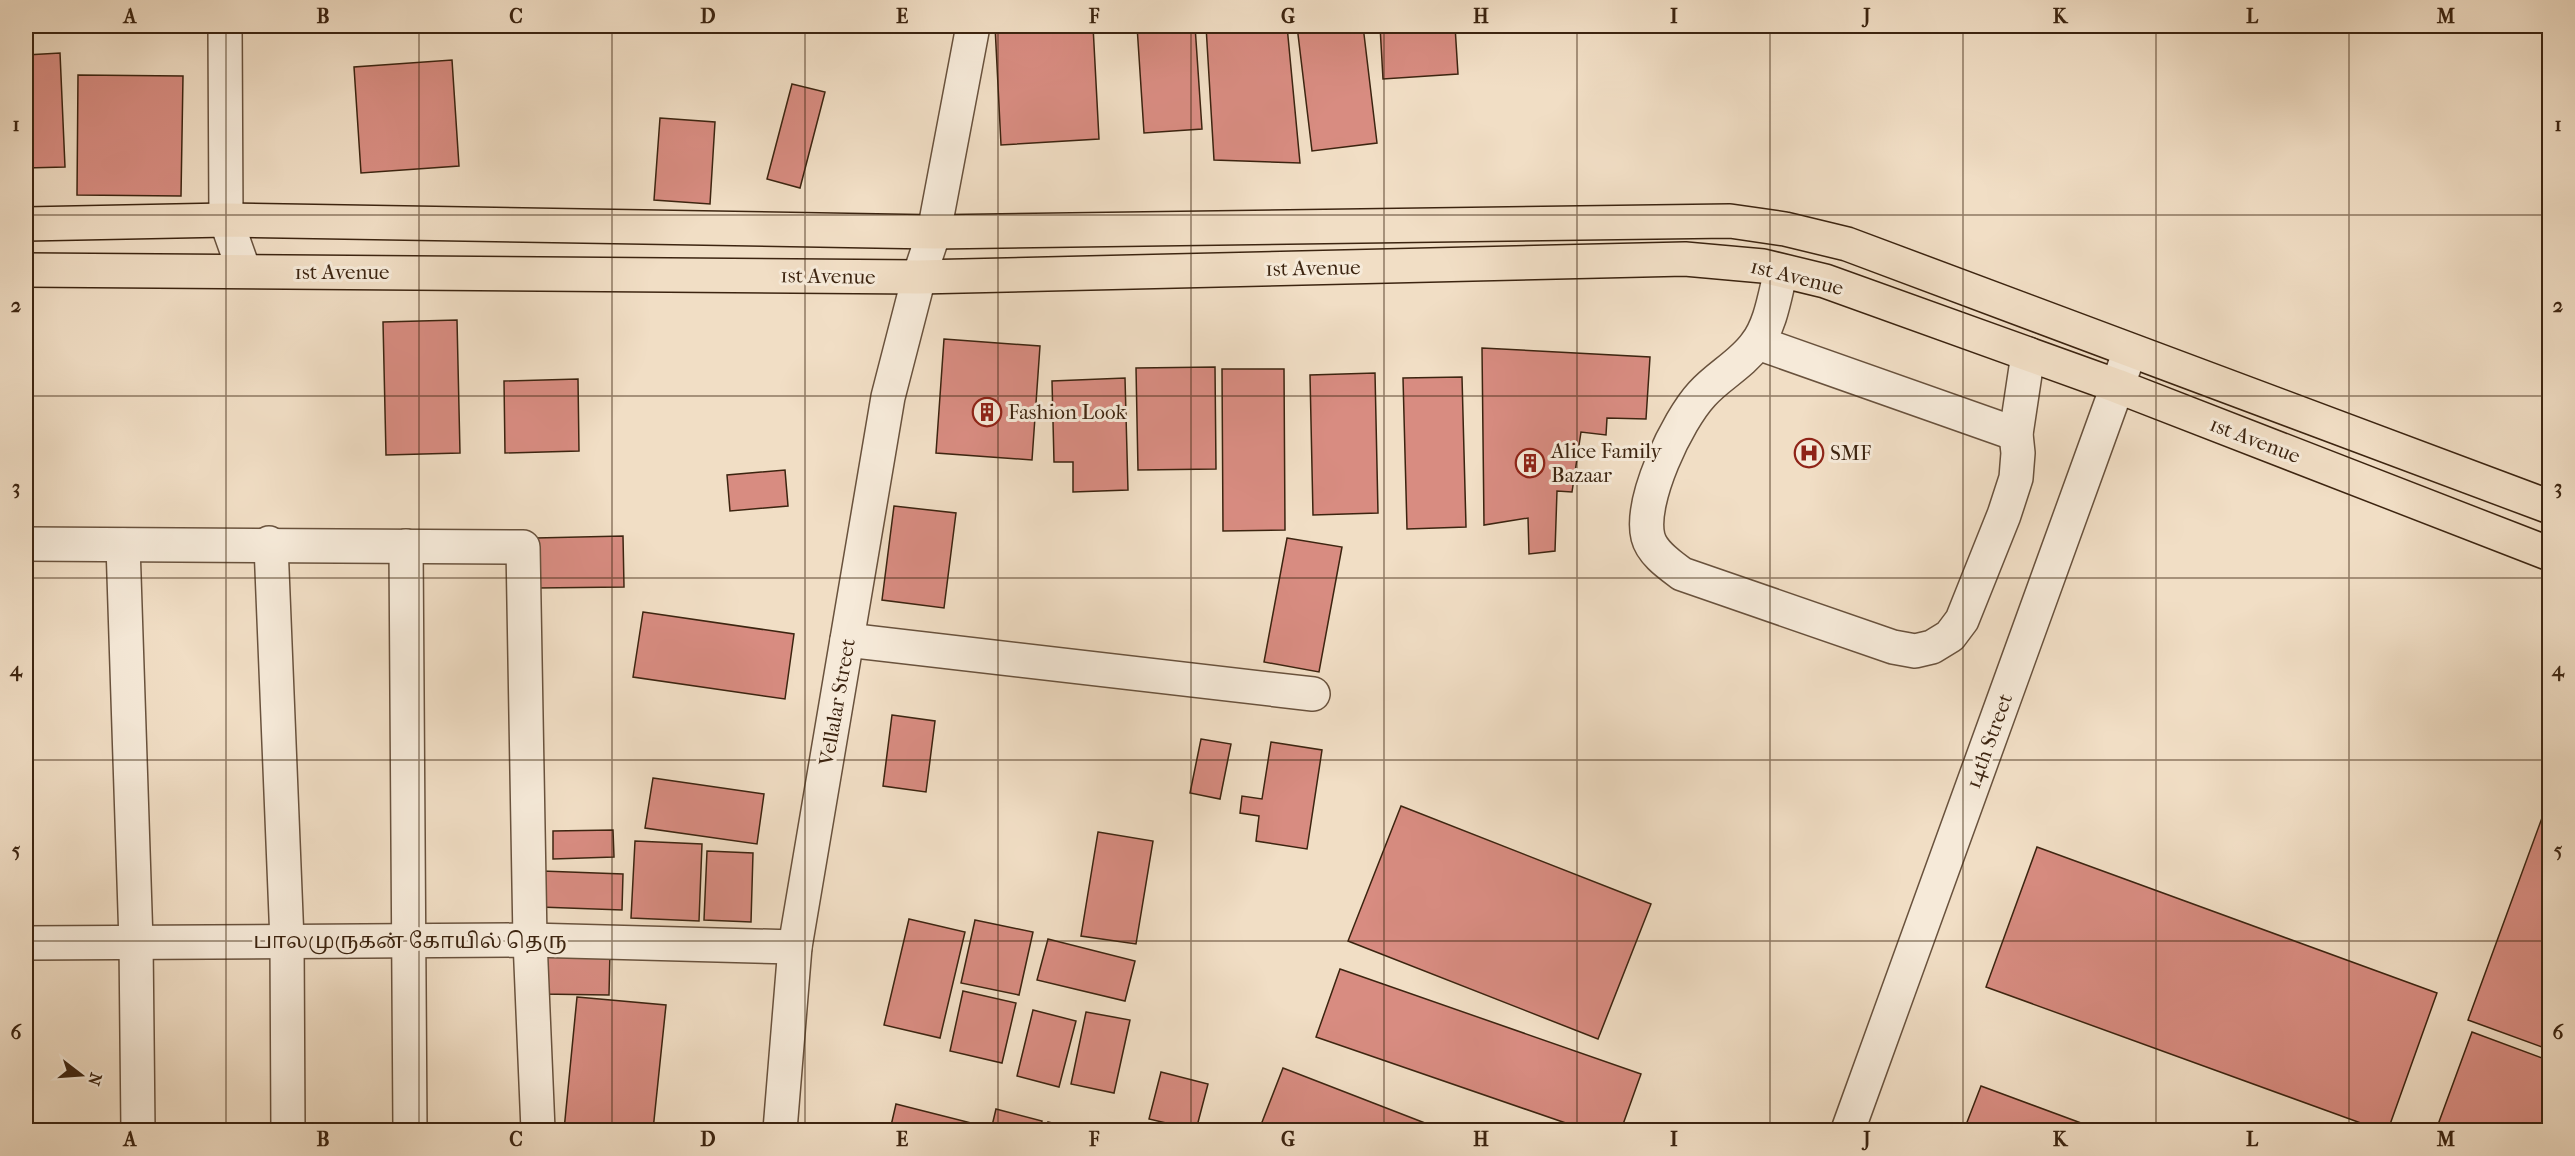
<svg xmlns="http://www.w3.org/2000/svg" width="2575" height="1156" viewBox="0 0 2575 1156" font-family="'IM FELL French Canon','Noto Serif Tamil',serif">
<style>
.building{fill:#d88c81;stroke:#3c2410;stroke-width:1.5}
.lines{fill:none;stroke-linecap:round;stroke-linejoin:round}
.minor-casing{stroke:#69523d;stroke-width:36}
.major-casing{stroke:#3c2410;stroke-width:36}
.minor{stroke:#f6ead9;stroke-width:33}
.major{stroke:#f1dec5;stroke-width:33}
.grid{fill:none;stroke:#3c2410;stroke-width:1.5;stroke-opacity:0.55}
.labels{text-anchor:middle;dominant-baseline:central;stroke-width:6;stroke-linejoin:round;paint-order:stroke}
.street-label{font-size:21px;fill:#3c2410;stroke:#f6ead9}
.poi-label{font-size:21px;fill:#3c2410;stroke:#f6ead9;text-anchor:start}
.neatline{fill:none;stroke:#3c2410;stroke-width:2}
.grid-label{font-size:20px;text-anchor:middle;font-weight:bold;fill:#3c2410}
</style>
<rect width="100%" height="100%" fill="#f1dec5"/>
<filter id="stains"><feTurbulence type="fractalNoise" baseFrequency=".00333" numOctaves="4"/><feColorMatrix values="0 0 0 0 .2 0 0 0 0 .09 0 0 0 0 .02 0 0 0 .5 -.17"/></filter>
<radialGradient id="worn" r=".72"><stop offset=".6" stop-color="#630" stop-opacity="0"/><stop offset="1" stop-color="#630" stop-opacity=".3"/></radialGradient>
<g class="building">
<path d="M995,26H1093L1099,139L1001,145Z"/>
<path d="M1137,26H1195L1202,129L1144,133Z"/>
<path d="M1206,26H1287L1300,163L1214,160Z"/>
<path d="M1297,26H1363L1377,143L1312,151Z"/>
<path d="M1380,26H1455L1458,74L1383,79Z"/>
<path d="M60,53L65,167L26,168V55Z"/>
<path d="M452,60L459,166L361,173L354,67Z"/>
<path d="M78,75L183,76L181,196L77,195Z"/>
<path d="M792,84L825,92L800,188L767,179Z"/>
<path d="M660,118L715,122L710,204L654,200Z"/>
<path d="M457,320L460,453L386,455L383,322Z"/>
<path d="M944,339L1040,346L1032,460L936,453Z"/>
<path d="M1482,348L1650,357L1646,419L1607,418L1606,435L1581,432L1572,492L1557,491L1555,551L1529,554L1528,518L1484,525Z"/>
<path d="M1215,367L1216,469L1138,470L1136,368Z"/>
<path d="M1222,369H1284L1285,530L1223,531Z"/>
<path d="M1375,373L1378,513L1313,515L1310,375Z"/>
<path d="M1462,377L1466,527L1407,529L1403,378Z"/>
<path d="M1125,378L1128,490L1073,492V462H1054L1052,381Z"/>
<path d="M578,379L579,451L505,453L504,381Z"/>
<path d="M785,470L788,506L730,511L727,475Z"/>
<path d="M894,506L956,513L944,608L882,600Z"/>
<path d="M623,536L624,587L537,588L536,538Z"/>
<path d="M1287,538L1342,547L1319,672L1264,662Z"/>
<path d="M643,612L794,634L785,699L633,677Z"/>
<path d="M892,715L935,721L926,792L883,786Z"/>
<path d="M1201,739L1231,744L1220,799L1190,793Z"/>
<path d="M1271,742L1322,750L1307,849L1256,841L1259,816L1240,813L1242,796L1262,799Z"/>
<path d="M653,778L764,794L757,844L645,828Z"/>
<path d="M2550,796V1050L2468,1020Z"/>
<path d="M1401,806L1651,904L1598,1039L1348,941Z"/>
<path d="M613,830L614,857L553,859V831Z"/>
<path d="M1098,832L1153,841L1136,944L1081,936Z"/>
<path d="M635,841L702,844L699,921L631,918Z"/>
<path d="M2037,847L2437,993L2388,1130H2380L1986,987Z"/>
<path d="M707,851L753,853L751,922L704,920Z"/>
<path d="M542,871L623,874L622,910L540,907Z"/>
<path d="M909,919L965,932L940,1038L884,1025Z"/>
<path d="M975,920L1033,932L1019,995L961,983Z"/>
<path d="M1048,939L1135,961L1125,1001L1037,980Z"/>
<path d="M541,949L610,950L609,995L540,994Z"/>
<path d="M1340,969L1641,1074L1621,1130H1586L1316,1037Z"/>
<path d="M963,991L1016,1003L1002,1063L950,1051Z"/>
<path d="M577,997L666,1005L653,1130H564Z"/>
<path d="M1033,1010L1076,1021L1059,1087L1017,1076Z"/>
<path d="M1086,1012L1130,1020L1114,1093L1071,1084Z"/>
<path d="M2472,1032L2550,1061V1130H2436Z"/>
<path d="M1283,1068L1443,1130H1259Z"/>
<path d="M1161,1072L1208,1084L1196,1130L1149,1119Z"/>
<path d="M1981,1086L2100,1130H1964Z"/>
<path d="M896,1104L987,1127L986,1130H890Z"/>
<path d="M996,1109L1042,1121L1040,1130H991Z"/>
<path d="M1048,1122L1074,1128V1130H1046Z"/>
</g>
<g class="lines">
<g class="minor-casing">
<g id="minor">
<path d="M225,26L226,220L244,271"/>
<path d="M1781,271C1775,294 1771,325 1756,344C1742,364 1718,376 1702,394C1677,421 1639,501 1648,537C1652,553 1670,565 1682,574L1893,647L1915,651L1932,647L1950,636L1962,620L2004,515L2016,478L2018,453L2016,434L2028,354"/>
<path d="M1758,343L2016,434"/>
<path d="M269,543L271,545L287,941L288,1130"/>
<path d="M26,544L523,547L530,940L538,1130"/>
<path d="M123,545L136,942L138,1130"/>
<path d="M406,546L410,1130"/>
<path d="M847,640L1313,694"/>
<path d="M26,943L530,940L795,947"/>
<path d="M780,1130L795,947L888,397L919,277L934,232L973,26"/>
<path d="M1848,1130L2130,351"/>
</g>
</g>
<g class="major-casing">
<g id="major">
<path d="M26,224L226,220L934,232L1730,221L1785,229L1847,244L2550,507"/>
<path d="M26,270L919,277L1685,259L1763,266L1825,281L2117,386L2550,554"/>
</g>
</g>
<use href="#minor" class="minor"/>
<use href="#major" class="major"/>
</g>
<path class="grid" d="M226,26V1130M419,26V1130M612,26V1130M805,26V1130M998,26V1130M1191,26V1130M1384,26V1130M1577,26V1130M1770,26V1130M1963,26V1130M2156,26V1130M2349,26V1130M26,215H2550M26,396H2550M26,578H2550M26,760H2550M26,941H2550"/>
<defs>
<g id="building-ring" transform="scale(1.5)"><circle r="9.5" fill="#f6ead9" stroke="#8f2418" stroke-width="1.5"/><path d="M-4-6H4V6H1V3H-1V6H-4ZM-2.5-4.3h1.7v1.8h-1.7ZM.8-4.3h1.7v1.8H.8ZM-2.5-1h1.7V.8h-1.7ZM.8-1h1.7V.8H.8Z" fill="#8f2418"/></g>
<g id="hospital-ring" transform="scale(1.5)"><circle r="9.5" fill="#f6ead9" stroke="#8f2418" stroke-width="1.5"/><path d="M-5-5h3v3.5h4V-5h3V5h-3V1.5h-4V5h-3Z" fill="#8f2418"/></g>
</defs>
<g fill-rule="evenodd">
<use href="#building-ring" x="987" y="412"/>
<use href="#hospital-ring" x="1809" y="453"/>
<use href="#building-ring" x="1530" y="463"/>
</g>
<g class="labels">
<g class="street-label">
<text transform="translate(1313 268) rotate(-1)">1st Avenue</text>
<text x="342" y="272">1st Avenue</text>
<text transform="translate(828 276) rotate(1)">1st Avenue</text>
<text transform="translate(1797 277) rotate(14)">1st Avenue</text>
<text transform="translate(2255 440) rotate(21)">1st Avenue</text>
<text transform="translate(837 702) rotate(-80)">Vellalar Street</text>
<text transform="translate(1989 741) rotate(-70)">14th Street</text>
<text x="410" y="941">பாலமுருகன் கோயில் தெரு</text>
</g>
<g class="poi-label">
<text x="1008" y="412">Fashion Look</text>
<text x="1551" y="451">Alice Family<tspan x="1551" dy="24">Bazaar</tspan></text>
<text x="1830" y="453">SMF</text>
</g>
</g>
<rect width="2575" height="1156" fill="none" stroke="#f1dec5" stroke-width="66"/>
<g transform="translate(81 1075) rotate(107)" stroke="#f6ead9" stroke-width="4.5" paint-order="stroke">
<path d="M0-4.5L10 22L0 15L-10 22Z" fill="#3c2410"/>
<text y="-9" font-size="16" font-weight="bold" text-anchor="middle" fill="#3c2410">N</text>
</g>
<rect x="33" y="33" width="2509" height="1090" class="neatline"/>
<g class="grid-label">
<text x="130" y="23">A</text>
<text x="323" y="23">B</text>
<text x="516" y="23">C</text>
<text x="708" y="23">D</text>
<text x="902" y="23">E</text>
<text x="1094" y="23">F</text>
<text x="1288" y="23">G</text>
<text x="1481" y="23">H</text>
<text x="1674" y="23">I</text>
<text x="1867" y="23">J</text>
<text x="2060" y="23">K</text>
<text x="2252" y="23">L</text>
<text x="2446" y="23">M</text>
<text x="16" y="131">1</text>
<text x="2558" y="131">1</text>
<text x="16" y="312">2</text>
<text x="2558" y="312">2</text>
<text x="16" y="494">3</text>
<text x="2558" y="494">3</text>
<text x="16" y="676">4</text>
<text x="2558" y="676">4</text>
<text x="16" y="857">5</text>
<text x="2558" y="857">5</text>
<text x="16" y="1039">6</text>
<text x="2558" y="1039">6</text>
<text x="130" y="1146">A</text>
<text x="323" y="1146">B</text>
<text x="516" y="1146">C</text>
<text x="708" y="1146">D</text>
<text x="902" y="1146">E</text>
<text x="1094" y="1146">F</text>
<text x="1288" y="1146">G</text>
<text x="1481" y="1146">H</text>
<text x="1674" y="1146">I</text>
<text x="1867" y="1146">J</text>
<text x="2060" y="1146">K</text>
<text x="2252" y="1146">L</text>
<text x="2446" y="1146">M</text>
</g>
<rect width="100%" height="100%" filter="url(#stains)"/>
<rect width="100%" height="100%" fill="url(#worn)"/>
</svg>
